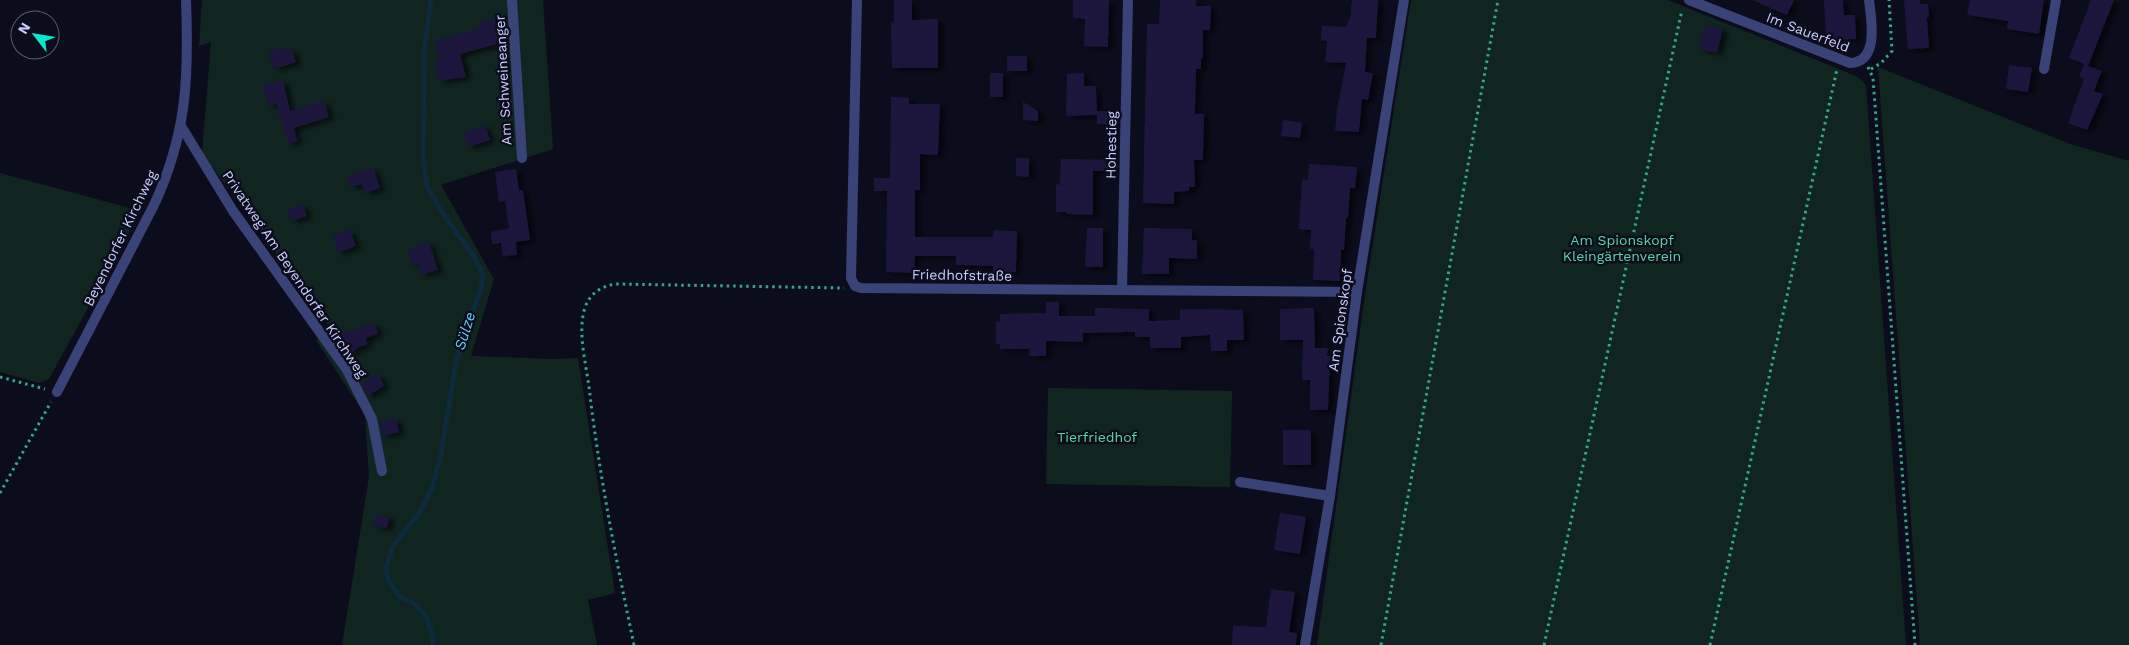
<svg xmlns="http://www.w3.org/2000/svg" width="2129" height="645" viewBox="0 0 2129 645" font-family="'Work Sans',sans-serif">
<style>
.green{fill:#102520}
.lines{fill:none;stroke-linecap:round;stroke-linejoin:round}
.stream{stroke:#0e2a3e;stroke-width:5}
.building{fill:#1a193c;filter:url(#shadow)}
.path{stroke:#33a78a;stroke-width:3;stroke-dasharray:2.5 4;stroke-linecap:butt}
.lane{stroke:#3a4378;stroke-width:10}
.street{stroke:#3a4378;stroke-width:10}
.labels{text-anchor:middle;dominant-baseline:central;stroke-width:5;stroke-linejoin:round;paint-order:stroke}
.street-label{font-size:14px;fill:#cacefc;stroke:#0c0d1c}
.park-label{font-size:14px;fill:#5bd7a0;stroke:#0c0d1c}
.water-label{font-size:15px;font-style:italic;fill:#5ecdf6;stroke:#0c0d1c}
</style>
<defs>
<filter id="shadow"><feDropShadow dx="5.5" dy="3" stdDeviation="2.5" flood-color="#0009"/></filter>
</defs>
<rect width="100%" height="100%" fill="#0c0d1c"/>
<g class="green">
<path d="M202,0H543L553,149L441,185L494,279L471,356L552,359L578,358L615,593L588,600L597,645H342L369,477L365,415L316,340L331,329L202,153L211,42L199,46Z"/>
<path d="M1411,0H1668L1856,76L1863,81L1866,86L1906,645H1317L1366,288Z"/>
<path d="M1878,67L2070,144L2129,161V645H1920Z"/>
<path d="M0,173L141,211L49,379L39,383L0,372Z"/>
<path d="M1048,388L1232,391L1230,487L1046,484Z"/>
</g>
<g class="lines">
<path class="stream" d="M431,0L424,52L423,159L427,186L441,211L474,257L483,274L481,288L456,362L441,454L432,488L420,512L393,546L386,568L388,580L400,597L415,604L426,616L433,638V645"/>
</g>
<g class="building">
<path d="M894,0H912V20L938,19V68H892L891,22H894Z"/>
<path d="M1073,0H1109L1108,47L1084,46L1085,19L1073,18Z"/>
<path d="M1160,0H1196V6H1211L1210,30H1203V58H1201V69H1196L1195,114H1204L1203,160H1194L1195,187H1189V191L1174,192V204L1143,203L1147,24H1159Z"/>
<path d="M1352,0H1378L1376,38H1367L1365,72L1373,73L1368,100L1362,99L1359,132L1335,131L1337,110L1346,63L1325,62L1327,41L1321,40L1322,26L1347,27L1348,20H1350Z"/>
<path d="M1752,0H1794L1787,15Z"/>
<path d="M1824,0H1843L1844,15H1855L1856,39L1826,40Z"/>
<path d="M1904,0H1920V4H1928L1929,17H1927L1929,48L1908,49Z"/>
<path d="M1970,0H2044L2039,34L2007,29L2008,21L1967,15Z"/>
<path d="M2091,0H2114L2088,66L2102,71L2094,91L2103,94L2087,130L2068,123L2084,79L2079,77L2084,64L2069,58Z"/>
<path d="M494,18L501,43L460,54L466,77L439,81L435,61L440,60L435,41L480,28L478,22Z"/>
<path d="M1705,25L1723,29L1717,53L1699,49Z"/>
<path d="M282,47L284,51L292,49L296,62L274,69L268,51Z"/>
<rect x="1007" y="56" width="20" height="15"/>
<path d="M2009,65L2032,68L2028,92L2006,89Z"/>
<rect x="990" y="73" width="13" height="24"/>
<path d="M1084,73V86H1096L1097,115L1066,116L1067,74Z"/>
<path d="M283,80L290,111L324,101L329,117L294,128L297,141L288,143L276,104L268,106L263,85Z"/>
<path d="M891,97L909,98V104H940L938,155L920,154V190H915V237H993V230L1017,231L1016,272H993V266L956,265V256H915L914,273L886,272L887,191H874V178H890Z"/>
<path d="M1023,102L1038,111V121L1023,120Z"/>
<path d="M1097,111H1111V125L1097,124Z"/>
<path d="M1283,120L1302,123L1300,138L1281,136Z"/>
<path d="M485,125L490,140L468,147L463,133Z"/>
<path d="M1016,158H1029V177L1016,176Z"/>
<path d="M1061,159L1118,160V171H1093V215L1066,214L1067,212H1056V184L1060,185Z"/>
<path d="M1309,164L1357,167L1355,188H1350L1348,218H1346L1344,250H1341L1340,281L1313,280L1314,249H1310L1311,230L1299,229L1302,179L1308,180Z"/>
<path d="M373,167L380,188L365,193L362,184L351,187L347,176Z"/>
<path d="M516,169L519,190H523L530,240L516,242L517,255L503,256L501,243L492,244L491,232L509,228L505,201L499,202L495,172Z"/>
<path d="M303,204L307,216L291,221L288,209Z"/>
<path d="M1087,228H1103V267H1085Z"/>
<path d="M1144,228L1192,229V240H1197V259L1169,258V274H1142Z"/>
<path d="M350,230L356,246L338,253L332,236Z"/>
<path d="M429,242L438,270L421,275L418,264L412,265L407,249Z"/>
<path d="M1046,302H1059V316H1095V308L1149,309V321L1180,320V309L1243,310L1244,340H1227V351H1211L1210,335L1181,337V348H1150V337H1135V332L1083,333V342L1046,341V356H1029V349H1000V344H996V322H1000V314L1046,313Z"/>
<path d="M1314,308L1315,348H1328L1327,356H1330L1328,410H1310V380H1302L1303,340H1280V309Z"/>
<path d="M374,323L378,334L366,338L367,345L359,347L351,354L337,335Z"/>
<path d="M378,374L384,386L368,396L361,383Z"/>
<path d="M396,418L399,432L382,436L380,422Z"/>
<rect x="1283" y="430" width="28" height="35"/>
<path d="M1280,513L1306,517L1300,554L1274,550Z"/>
<path d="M376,514L389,517L387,528L374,526Z"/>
<path d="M1271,589L1295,592L1289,632L1297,633L1296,645H1232L1233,626L1266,627Z"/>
</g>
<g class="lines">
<g class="path">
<path d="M1868,67L1873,78L1915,645"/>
<path d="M1871,69L1881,63L1892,51L1889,0"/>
<path d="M0,377L45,389"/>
<path d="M0,493L51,402"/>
<path d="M634,645C616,559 599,474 589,387C586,364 578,334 584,311C588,295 600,286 616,284L844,288"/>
<path d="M1381,645L1498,0"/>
<path d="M1544,645L1682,10"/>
<path d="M1710,645L1837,69"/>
</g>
<g class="lane">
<path d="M512,0L522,158"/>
<path d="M2044,69L2056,0"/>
<path d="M181,126L233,211L347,370L372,419L382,471"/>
<path d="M57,392L154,205C187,134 189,77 186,0"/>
<path d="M1240,482L1330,496"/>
</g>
<g class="street">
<path d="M857,0L851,278L855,286L861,288L1357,292"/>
<path d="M1689,0L1850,63C1880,62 1871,18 1869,0"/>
<path d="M1122,290L1128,0"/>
<path d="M1305,645L1330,496L1357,292L1404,0"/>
</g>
</g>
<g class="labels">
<g class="street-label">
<text transform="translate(1808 32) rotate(21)">Im Sauerfeld</text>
<text transform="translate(503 80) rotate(-93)">Am Schweineanger</text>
<text transform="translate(1111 145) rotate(-89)">Hohestieg</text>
<text transform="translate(120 238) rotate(-64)">Beyendorfer Kirchweg</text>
<text transform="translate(295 274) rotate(56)">Privatweg Am Beyendorfer Kirchweg</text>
<text transform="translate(962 275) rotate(1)">Friedhofstraße</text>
<text transform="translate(1340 320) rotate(-82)">Am Spionskopf</text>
</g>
<g class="park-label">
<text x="1622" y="240">Am Spionskopf<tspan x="1622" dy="16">Kleingärtenverein</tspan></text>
<text x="1097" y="437">Tierfriedhof</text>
</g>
<g class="water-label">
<text transform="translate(465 331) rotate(-73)">Sülze</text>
</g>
</g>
<g transform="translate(35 35) rotate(301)"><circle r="24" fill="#0c0d1c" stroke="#585a76"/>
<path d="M0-4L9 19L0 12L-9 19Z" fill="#0ce6d1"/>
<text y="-8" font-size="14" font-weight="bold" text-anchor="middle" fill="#cacefc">N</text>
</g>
</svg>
